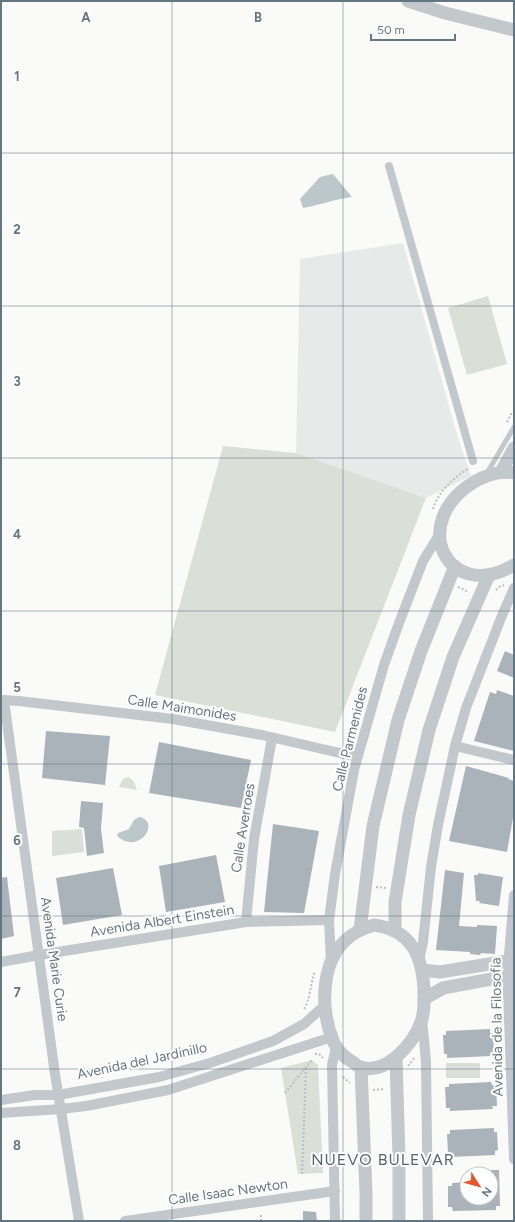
<svg xmlns="http://www.w3.org/2000/svg" width="515" height="1222" viewBox="0 0 515 1222" font-family="Figtree,sans-serif">
<style>
.built{fill:#e8e9e9}
.green{fill:#dadfd7}
.water{fill:#bbc7cb}
.building{fill:#aab3b9}
.lines{fill:none;stroke-linecap:round;stroke-linejoin:round}
.path{stroke:#bbbfc2;stroke-width:2;stroke-dasharray:2 2;stroke-linecap:butt}
.service{stroke:#c3c8cc;stroke-width:5}
.pedestrian{stroke:#c3c8cc;stroke-width:8}
.minor{stroke:#c3c8cc;stroke-width:10}
.tertiary{stroke:#c3c8cc;stroke-width:13}
.grid{fill:none;stroke:#657683;stroke-width:1;stroke-opacity:0.55}
.labels{text-anchor:middle;dominant-baseline:central;stroke-width:4;stroke-linejoin:round;paint-order:stroke}
.street-label{font-size:14px;fill:#657683;stroke:#fff}
.quarter-label{font-size:16px;letter-spacing:1px;fill:#57646e;stroke:#fff}
.grid-label{font-size:13px;text-anchor:middle;font-weight:bold;fill:#657683;stroke:#fff;stroke-width:4;stroke-linejoin:round;paint-order:stroke}
</style>
<rect width="100%" height="100%" fill="#fafaf8"/>
<path class="built" d="M403,243L458,438L471,476L426,498L296,453L300,259Z"/>
<g class="green">
<path d="M488,296L507,364L467,375L448,308Z"/>
<path d="M223,446L296,453L426,498L335,732L155,695Z"/>
<path d="M129,777L134,782L137,790L119,787L123,779Z"/>
<path d="M82,829L84,852L52,856V831Z"/>
<path d="M312,1060L318,1065L323,1173L298,1174L281,1068Z"/>
<rect x="446" y="1063" width="34" height="15"/>
</g>
<g class="water">
<path d="M333,174L352,197C335,199 320,205 303,208L300,199L320,177Z"/>
<path d="M139,817C162,821 139,856 117,836L118,833L129,829L134,820Z"/>
</g>
<g class="building">
<path d="M505,651L514,655V678L497,671Z"/>
<path d="M497,690L514,696V751L474,741L490,692L496,694Z"/>
<path d="M46,731L110,736L105,785L42,778Z"/>
<path d="M159,742L251,760L241,808L149,793Z"/>
<path d="M466,766L509,778L508,779L514,781V812L507,852L449,841Z"/>
<path d="M81,801L103,803L101,829L104,853L87,856L84,828L79,827Z"/>
<path d="M273,824L319,831L304,913L264,912Z"/>
<path d="M216,855L225,902L166,912L159,866Z"/>
<path d="M113,868L122,915L63,925L56,878Z"/>
<path d="M445,870L464,873L459,926L477,927V925L497,926L495,954L481,953L480,955L470,954V952L436,950Z"/>
<path d="M478,873L503,877L499,906L479,903L480,901H476L474,875H478Z"/>
<path d="M7,877L14,936L1,939V878Z"/>
<path d="M490,1029V1033H493L494,1052H491V1056L447,1058V1054H444L443,1035H446V1031Z"/>
<path d="M491,1082L492,1085H496L497,1106H492L493,1109L450,1111V1108H446L445,1087H449V1084Z"/>
<path d="M494,1128V1132H497L498,1150L495,1151V1155L451,1157V1153H448L447,1134H450V1130Z"/>
<path d="M491,1170H499L500,1206H496V1210L453,1211L452,1207H448V1186H452V1183L467,1182V1198H491Z"/>
<path d="M303,1211L316,1212L317,1221H303Z"/>
</g>
<g class="lines">
<g class="path">
<path d="M507,422L511,414H514"/>
<path d="M433,509C438,492 453,478 468,469"/>
<path d="M458,587L469,592"/>
<path d="M496,590L499,587L504,585"/>
<path d="M376,887L386,888"/>
<path d="M304,1009C311,997 310,984 315,971"/>
<path d="M315,1054H319L323,1058"/>
<path d="M408,1066L415,1057"/>
<path d="M343,1077L350,1083"/>
<path d="M373,1090L385,1089"/>
<path d="M285,1093L312,1060"/>
<path d="M302,1174L306,1068"/>
<path d="M261,1221V1213"/>
</g>
<path class="service" d="M487,473L514,427"/>
<path class="pedestrian" d="M389,166L473,461"/>
<g class="minor">
<path d="M1,700L19,701L173,719L262,735L357,757"/>
<path d="M4,700L55,1074L79,1221"/>
<path d="M455,746L514,760"/>
<path d="M514,895L509,955L508,990L514,1159"/>
<path d="M246,922L254,839L272,738"/>
<path d="M419,961L423,942L431,867L438,825L455,746L466,708L501,618L514,588"/>
<path d="M1,962L39,955L246,922L329,920"/>
<path d="M331,962L329,920L335,874L354,770L384,665L399,623L423,561L439,535"/>
<path d="M422,1022L424,1039L426,1062L428,1221"/>
<path d="M1,1100L35,1095H58L159,1077L210,1063L273,1041L304,1024L324,1006"/>
<path d="M1,1113L61,1109L86,1106L168,1090L332,1037"/>
<path d="M125,1221L335,1191"/>
<path d="M335,1221L332,1065L336,1047"/>
</g>
<g class="tertiary">
<path d="M408,1L445,13L514,30"/>
<path d="M501,472L514,448"/>
<path d="M514,473C499,470 486,475 474,482C407,523 448,604 514,565"/>
<path d="M374,925C411,930 422,955 424,989C424,1000 425,1012 421,1022C414,1043 386,1076 360,1067C358,1066 355,1064 353,1062C345,1058 338,1051 334,1043C320,1010 319,958 352,935C359,930 367,927 374,925Z"/>
<path d="M360,930L373,826L398,720L421,651L455,566"/>
<path d="M395,930V902L409,815L429,730L453,657L489,575"/>
<path d="M422,970L440,972L514,960"/>
<path d="M424,999L443,988L514,975"/>
<path d="M396,1058L399,1158V1221"/>
<path d="M361,1067L366,1193V1221"/>
</g>
</g>
<path class="grid" d="M172,1V1221M343,1V1221M1,153H514M1,306H514M1,458H514M1,611H514M1,764H514M1,916H514M1,1069H514"/>
<g class="labels">
<g class="street-label">
<text transform="translate(182 708) rotate(9)">Calle Maimonides</text>
<text transform="translate(350 739) rotate(-76)">Calle Parmenides</text>
<text transform="translate(243 828) rotate(-81)">Calle Averroes</text>
<text transform="translate(162 921) rotate(-9)">Avenida Albert Einstein</text>
<text transform="translate(54 959) rotate(82)">Avenida Marie Curie</text>
<text transform="translate(497 1027) rotate(-91)">Avenida de la Filosofía</text>
<text transform="translate(142 1061) rotate(-12)">Avenida del Jardinillo</text>
<text transform="translate(228 1192) rotate(-8)">Calle Isaac Newton</text>
</g>
<g class="quarter-label">
<text x="383" y="1159">NUEVO BULEVAR</text>
</g>
</g>
<g class="grid-label">
<text x="86" y="22">A</text>
<text x="258" y="22">B</text>
<text x="17" y="81">1</text>
<text x="17" y="234">2</text>
<text x="17" y="386">3</text>
<text x="17" y="539">4</text>
<text x="17" y="692">5</text>
<text x="17" y="845">6</text>
<text x="17" y="997">7</text>
<text x="17" y="1150">8</text>
</g>
<rect width="515" height="1222" fill="none" stroke="#657683" stroke-width="4"/>
<g transform="translate(479 1186) rotate(127)"><circle r="19" fill="#ffffff" stroke="#c1c8cd"/>
<path d="M0-3L7 15L0 10L-7 15Z" fill="#e4572e"/>
<text y="-6" font-size="11" font-weight="bold" text-anchor="middle" fill="#657683">N</text>
</g>
<path d="M371 34v6h84v-6" fill="none" stroke="#657683" stroke-width="2"/>
<text x="377" y="34" font-size="12" fill="#657683" stroke="#ffffff" stroke-width="3" paint-order="stroke">50 m</text>
</svg>
